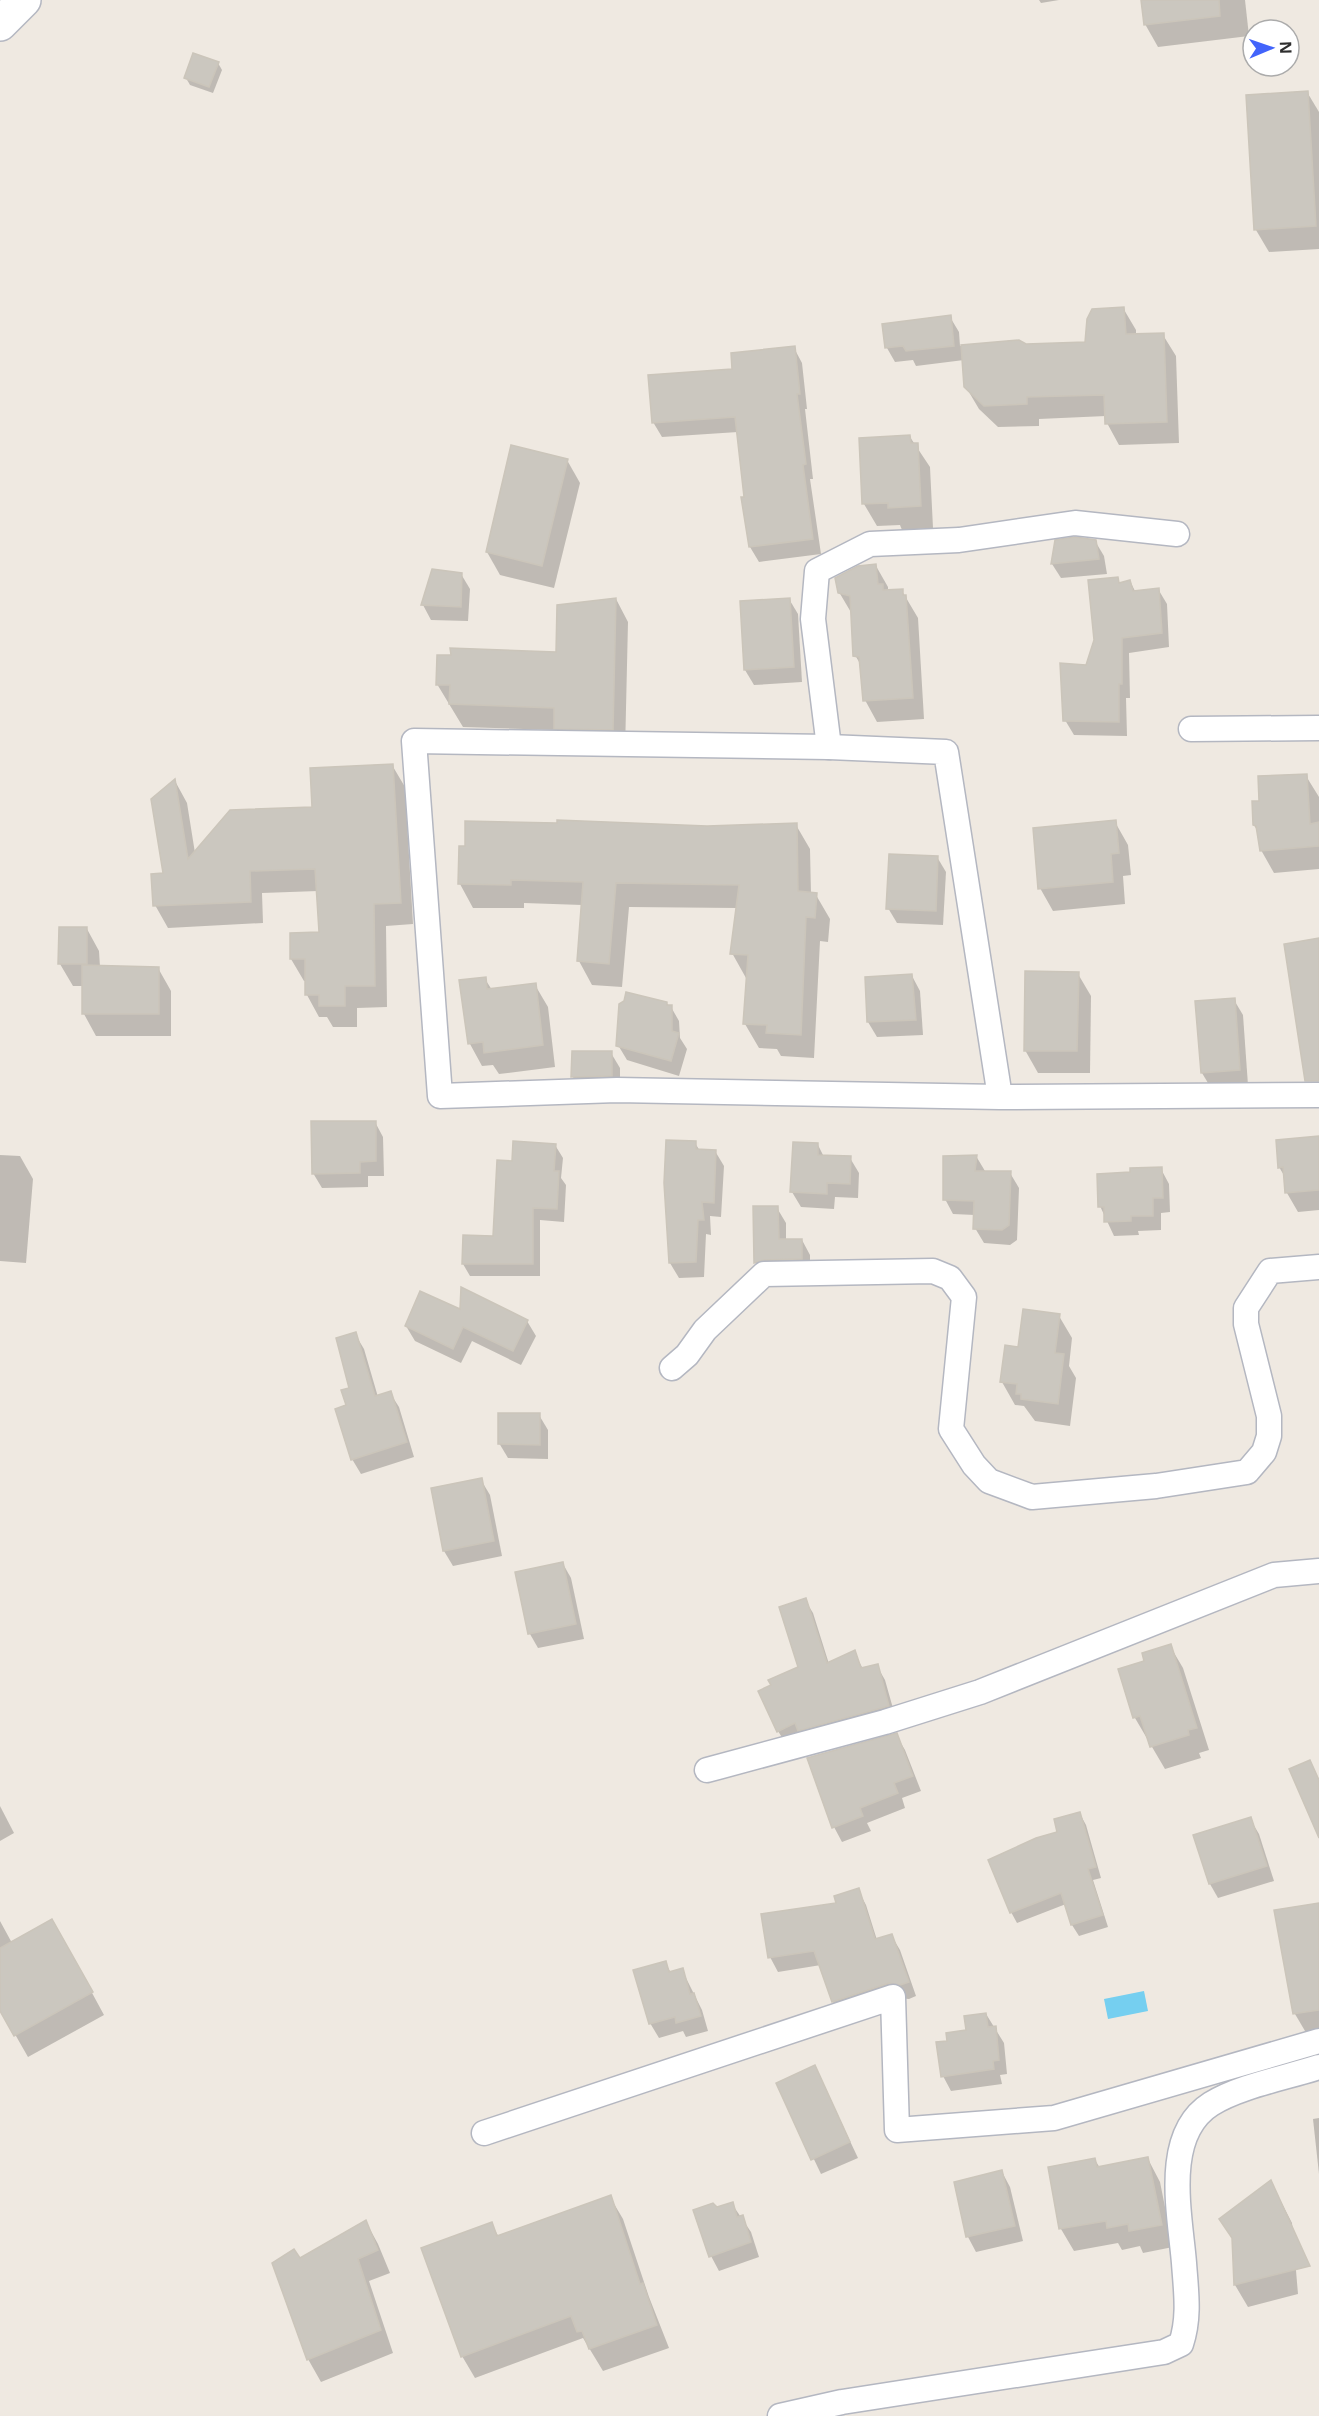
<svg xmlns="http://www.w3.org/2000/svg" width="1319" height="2416" viewBox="0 0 1319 2416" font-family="'Open Sans',sans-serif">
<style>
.water{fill:#75cff0}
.shadow{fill:#0003}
.building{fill:#cbc7bf;stroke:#cbc5ba;stroke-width:1.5}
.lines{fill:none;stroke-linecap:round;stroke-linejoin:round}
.minor-casing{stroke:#b4b7c1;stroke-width:27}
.secondary-casing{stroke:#b4b7c1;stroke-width:36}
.minor{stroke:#fff;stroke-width:24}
.secondary{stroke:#fff;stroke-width:33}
</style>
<rect width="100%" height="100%" fill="#efe9e1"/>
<path class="water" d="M1144,1991L1148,2011L1108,2019L1104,1999Z"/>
<g class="shadow">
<path d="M1039,0H1059L1041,3Z"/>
<path d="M1142,0H1245L1249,36L1158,47L1145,24Z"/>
<path d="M218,63L222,70L213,93L190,85L186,78Z"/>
<path d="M1307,92L1319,112V249L1269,252L1256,230L1248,96Z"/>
<path d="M1123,308L1136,330V336L1163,335L1176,356L1179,443L1119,445L1107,423L1106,416L1039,419V426L998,427L979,409L966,387L964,360L916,366L913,360L895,362L887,348L950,317L959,332L960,346L1019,342L1026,346L1087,344Z"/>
<path d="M794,348L802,363L807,409H805L813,479H810L821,554L759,562L750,547L743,498H745L738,432L662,437L653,422Z"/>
<path d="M910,437L930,467L933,528L902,530L900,525L877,526L864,504L860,439Z"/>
<path d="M567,460L580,483L554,588L500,575L487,552Z"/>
<path d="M1095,541L1104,556L1107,574L1061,578L1052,564Z"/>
<path d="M876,566L888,587V592L902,591L918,618L924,719L877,722L865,700L862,667L855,655L852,614L839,592Z"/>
<path d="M433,570L461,574L470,589L468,621L431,620L423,605Z"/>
<path d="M1118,579L1120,584L1130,581L1136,593L1158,589L1167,604L1169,647L1129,653L1130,698H1126L1127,736L1074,735L1065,720L1088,666Z"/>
<path d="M616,599L628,622L625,752L568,751L556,730L463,727L437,684L557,654Z"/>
<path d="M789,599L798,614L802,682L754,685L745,670L741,602Z"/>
<path d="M392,765L405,787L413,924L386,926L387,1007L357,1008V1027H333L327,1017H319L307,995L306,981H304L291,959L321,934L318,891L262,893L263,923L168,928L155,905L165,875L175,781L187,803L195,853L314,808Z"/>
<path d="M1306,776L1319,797V869L1274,873L1261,850L1258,832L1254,825L1261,802Z"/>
<path d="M1115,822L1128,845L1131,875L1123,876L1125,904L1053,911L1040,888Z"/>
<path d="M796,825L810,849L811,894L816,895L830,919L828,942L820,941L814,1058L781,1056L777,1049L759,1048L745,1024L748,978H746L732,953L737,908L629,907L622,987L592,985L579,961L582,905L524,903V908H473L460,884L707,827Z"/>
<path d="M937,857L946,872L943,925L897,923L888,908Z"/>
<path d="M87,929L99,951L100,967L158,968L171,991V1036H96L84,1014L83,986H73L60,964Z"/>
<path d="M1078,974L1091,996L1090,1073H1038L1025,1050Z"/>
<path d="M912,976L920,991L923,1035L877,1037L868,1022Z"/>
<path d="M485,979L492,990L535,985L548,1007L555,1067L499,1074L493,1065L482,1066L470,1044Z"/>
<path d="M1234,1000L1243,1015L1248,1085L1211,1088L1202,1073L1197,1003Z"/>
<path d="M666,1003L671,1007L679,1021L680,1038L687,1049L679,1076L627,1060L618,1045Z"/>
<path d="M611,1053L620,1068V1090L581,1091L573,1077Z"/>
<path d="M375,1122L383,1137L384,1176H368V1187L322,1188L313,1173Z"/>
<path d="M1319,1138V1210L1298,1212L1287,1193L1285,1177L1279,1167Z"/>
<path d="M695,1143L700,1151H715L724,1166L721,1217L710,1216L711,1235L706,1234L704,1277L679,1278L670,1263Z"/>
<path d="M794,1144L818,1145L824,1157L850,1158L859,1173L858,1198L835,1197L834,1209L801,1207L792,1192Z"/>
<path d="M555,1145L563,1158L561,1178L566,1185L564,1222L540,1220V1276H470L463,1264L494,1238Z"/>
<path d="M0,1155L20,1156L33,1179L26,1263L0,1261Z"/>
<path d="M976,1156L985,1171L1010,1173L1019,1188L1017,1240L1010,1245L984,1243L975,1228V1215L953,1214L945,1199Z"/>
<path d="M1161,1169L1169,1184L1170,1212L1161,1213V1230L1138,1231L1139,1235L1114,1236L1100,1206L1131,1174Z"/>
<path d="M777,1208L786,1223V1240H802L810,1255V1274L764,1277L755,1262Z"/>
<path d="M461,1312L527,1321L536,1336L521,1365L472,1341L461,1363L415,1341L406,1326Z"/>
<path d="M1059,1316L1072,1338L1069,1366L1076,1378L1070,1426L1035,1421L1024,1406L1015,1405L1002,1382L1019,1348Z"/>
<path d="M355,1334L364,1349L378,1397L390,1393L399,1407L414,1457L361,1474L352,1459L347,1406L351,1389Z"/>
<path d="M539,1415L548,1430V1459L508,1458L499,1443Z"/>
<path d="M481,1480L490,1495L502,1556L453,1566L444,1551L432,1490Z"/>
<path d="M563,1564L571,1578L584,1639L538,1648L530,1634Z"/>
<path d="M805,1600L813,1613L829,1664L854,1652L863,1669L877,1666L885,1680L896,1719L786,1744L778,1731L772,1686L800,1668Z"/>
<path d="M1170,1646L1183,1668L1209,1750L1199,1753L1201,1758L1165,1769L1135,1718L1120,1670L1146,1662Z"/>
<path d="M896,1735L905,1750L921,1791L902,1798L905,1808L867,1823L871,1831L842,1842L834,1827Z"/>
<path d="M0,1806L14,1833L0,1841Z"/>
<path d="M1080,1814L1086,1825L1101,1878L1093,1880L1108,1927L1079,1936L1072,1925L1066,1904L1017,1923L1011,1912L1059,1833Z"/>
<path d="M1250,1819L1259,1834L1274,1881L1218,1898L1210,1884Z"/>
<path d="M858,1890L866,1905L877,1940L891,1935L900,1950L916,1996L909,1999L897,1998L841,2016L833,2002L821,1965L778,1972L770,1957Z"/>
<path d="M1319,1904V2034L1308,2036L1295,2014Z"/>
<path d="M0,1921L12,1943H65L104,2015L28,2057L0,2008Z"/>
<path d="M665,1962L671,1973L682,1970L702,2010L708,2031L686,2037L683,2031L659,2038L650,2023Z"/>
<path d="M986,2014L1004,2043L1007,2074L1000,2075L1002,2084L951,2091L943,2076L949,2042L967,2032Z"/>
<path d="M815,2067L858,2158L821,2174L778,2084Z"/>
<path d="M1319,2118V2174L1313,2119Z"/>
<path d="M1148,2159L1160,2182L1173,2247L1143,2253L1140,2246L1122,2250L1118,2243L1074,2251L1061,2229L1049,2168L1095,2160L1100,2168Z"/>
<path d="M1002,2172L1010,2187L1023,2241L976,2252L968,2237L955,2183Z"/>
<path d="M1271,2182L1292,2223L1298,2294L1248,2307L1235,2285L1234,2242L1221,2219Z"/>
<path d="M610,2197L623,2219L649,2297L669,2348L603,2371L583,2338L475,2378L462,2356L491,2224L499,2237Z"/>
<path d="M732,2204L751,2232L759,2257L719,2271L711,2256L716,2209Z"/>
<path d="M366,2222L378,2244L390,2273L369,2281L393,2353L321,2382L308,2359L299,2260Z"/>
</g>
<g class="building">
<path d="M1141,0H1219L1220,16L1144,25Z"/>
<path d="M193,53L219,62L209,87L184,78Z"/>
<path d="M1308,91L1316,226L1254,230L1246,95Z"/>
<path d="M1124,307L1126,334L1164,333L1167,422L1105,424L1104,395L1027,397V404L984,406L964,387L961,345L1019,340L1026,344L1085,342L1087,319L1092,309Z"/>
<path d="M951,315L954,346L906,351L903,346L885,348L882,324Z"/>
<path d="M795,346L800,394H797L806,464L803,465L813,539L749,547L741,497H744L735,417L652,423L648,375L732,369L731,353Z"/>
<path d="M910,435L911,443H918L921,506L888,508V503L862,504L859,438Z"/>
<path d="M511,445L568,459L542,566L486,552Z"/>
<path d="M1075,537L1096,540L1099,559L1051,564L1055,540Z"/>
<path d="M876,564L878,584H883V590L903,589V595H906L913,698L863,701L859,657L853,656L850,596L838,593L835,578L858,566Z"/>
<path d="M432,569L462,573L461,607L421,605Z"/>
<path d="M1118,577L1119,583L1130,580L1133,591L1159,588L1162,633L1122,638V684H1119V722L1063,721L1060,663L1086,665L1094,640L1088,580Z"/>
<path d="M616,598L613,730L554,729V708L449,704L450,685H436L437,655H451L450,648L556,652L557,605Z"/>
<path d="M790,598L794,667L744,670L740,601Z"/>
<path d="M393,764L401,903L374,904L375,986H345V1006H319V995H305V959H290V933L319,932L315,869L250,871L251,902L153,906L151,874L163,873L151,799L175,779L188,859L230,810L312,807L310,768Z"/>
<path d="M1307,774L1310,824L1319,822V846L1260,851L1256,826L1253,825L1252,801H1259L1258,776Z"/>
<path d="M557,820L707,826L797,823L798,891L817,893L815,918L806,917L801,1035L766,1033L767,1025L743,1024L748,955L730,954L739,885L616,883L609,964L577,961L583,882L511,880V885L458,884L459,846H465V821L557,823Z"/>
<path d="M1116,820L1119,853L1111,854L1113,882L1038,889L1033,828Z"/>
<path d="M889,854L938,856L936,911L886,909Z"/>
<path d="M59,927H87V964H58Z"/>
<path d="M1319,938V1081H1305L1284,944Z"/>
<path d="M82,965L159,967V1014H82Z"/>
<path d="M1025,971L1079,972L1077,1051H1024Z"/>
<path d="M912,974L916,1020L867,1022L865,977Z"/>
<path d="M486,977L487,989L536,983L543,1045L484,1053L483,1042L468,1044L459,980Z"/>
<path d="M626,992L667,1002V1005H672V1031L679,1033L671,1061L616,1046L619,1004L624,1001Z"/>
<path d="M1235,998L1240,1070L1201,1073L1195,1001Z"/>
<path d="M572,1051H612V1076L571,1077Z"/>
<path d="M311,1121H376V1161L360,1162V1173L312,1174Z"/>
<path d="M1319,1136V1190L1285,1193L1283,1167L1278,1168L1276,1140Z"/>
<path d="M666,1140L696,1141V1149L716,1150L714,1203L702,1202L704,1220H698L696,1262L669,1263L664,1183Z"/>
<path d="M513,1141L556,1144L554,1171H559L557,1209L533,1208V1264H462L463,1235L493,1236L497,1160L512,1161Z"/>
<path d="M793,1142L818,1143V1155L851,1156L850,1184L827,1183V1194L790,1192Z"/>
<path d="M977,1155L975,1171H1011L1009,1225L1002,1230L973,1229L974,1201L943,1200V1156Z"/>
<path d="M1162,1167L1163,1198H1153V1216H1131V1221L1104,1222V1207H1098L1097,1174L1130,1172V1168Z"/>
<path d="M753,1206H778L779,1239H802V1259L764,1260L754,1263Z"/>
<path d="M461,1287L528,1320L513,1351L463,1327L453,1349L405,1326L420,1291L460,1309Z"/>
<path d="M1023,1309L1060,1314L1055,1353L1064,1354L1058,1404L1021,1399V1394H1016L1017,1384L1000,1382L1005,1345L1018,1347Z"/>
<path d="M356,1332L375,1396L391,1391L407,1442L351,1460L335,1409L346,1405L341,1390L349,1388L336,1338Z"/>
<path d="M498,1413H540V1445L498,1444Z"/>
<path d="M482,1478L494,1541L443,1551L431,1488Z"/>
<path d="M563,1562L576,1624L528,1634L515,1572Z"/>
<path d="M806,1598L827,1663L855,1650L861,1668L878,1664L889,1706L798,1731L795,1723L777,1732L758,1691L771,1685L768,1680L798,1667L779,1607Z"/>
<path d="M1171,1644L1197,1728L1188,1730L1189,1735L1150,1747L1140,1716L1133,1718L1118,1669L1144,1661L1142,1653Z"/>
<path d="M897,1733L913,1776L894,1783L898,1793L860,1808L863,1816L832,1828L807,1758Z"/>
<path d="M1310,1760L1319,1780V1838L1289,1769Z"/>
<path d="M1080,1812L1096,1867L1088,1869L1103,1915L1071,1925L1061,1893L1010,1913L988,1860L1036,1838L1057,1832L1054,1819Z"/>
<path d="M1251,1817L1267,1866L1209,1884L1193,1835Z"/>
<path d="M859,1888L875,1939L892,1934L909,1982L900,1985L889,1983L832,2002L814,1951L768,1958L761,1914L836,1903L834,1896Z"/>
<path d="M1319,1903V2010L1293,2014L1274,1910Z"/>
<path d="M52,1919L93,1992L14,2036L0,2011V1948Z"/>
<path d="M666,1961L669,1972L683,1968L690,1994L694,1993L701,2016L676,2023L675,2017L649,2024L633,1970Z"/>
<path d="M986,2013L988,2027L996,2026L999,2060L993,2061L994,2069L941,2077L936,2042L947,2041L946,2033L966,2030L964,2016Z"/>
<path d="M815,2065L850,2142L811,2160L776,2083Z"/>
<path d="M1148,2157L1162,2225L1129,2231L1128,2224L1107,2228L1106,2221L1059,2229L1048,2167L1095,2158L1097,2167Z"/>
<path d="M1002,2170L1015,2226L966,2237L954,2182Z"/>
<path d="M1271,2180L1310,2266L1234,2285L1232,2238L1219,2219Z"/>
<path d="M611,2195L640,2284L643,2283L657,2325L589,2349L582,2331L577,2332L571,2316L461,2357L421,2248L492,2222L497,2236Z"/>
<path d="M733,2202L737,2217L743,2215L751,2242L709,2257L693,2210L713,2203L717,2207Z"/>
<path d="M366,2220L378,2250L358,2259L381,2330L307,2360L272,2263L294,2249L300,2258Z"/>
</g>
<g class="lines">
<g class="minor-casing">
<g id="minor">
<path d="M1191,729L1319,728"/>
<path d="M829,747L813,619L817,571L870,544L959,540L1075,523L1177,534"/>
<path d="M1000,1097L946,752L829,747L414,741L440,1096L617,1090L1000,1097L1319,1095"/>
<path d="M672,1368L687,1355L705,1330L764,1274L933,1271L950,1278L964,1297L951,1429L974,1465L989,1481L1032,1497L1156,1486L1247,1472L1264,1452L1269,1436V1416L1246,1324V1308L1270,1271L1319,1267"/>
<path d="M707,1770L885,1722L980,1692L1274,1575L1319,1571"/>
<path d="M484,2133L893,1997L897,2130L1054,2118L1319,2041"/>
<path d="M780,2416L842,2402L1164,2352L1181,2344C1190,2317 1186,2291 1184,2263C1180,2214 1162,2135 1211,2104C1240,2086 1285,2078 1319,2067"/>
</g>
</g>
<g class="secondary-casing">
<path id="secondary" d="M0,24L24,0"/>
</g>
<use href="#minor" class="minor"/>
<use href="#secondary" class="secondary"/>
</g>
<g transform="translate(1271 48) rotate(88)"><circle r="28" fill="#ffffff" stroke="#ababab" stroke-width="1.5"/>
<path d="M0-4.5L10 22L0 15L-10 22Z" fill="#4264fb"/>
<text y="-9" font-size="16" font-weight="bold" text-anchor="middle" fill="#2e2e2e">N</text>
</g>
</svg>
